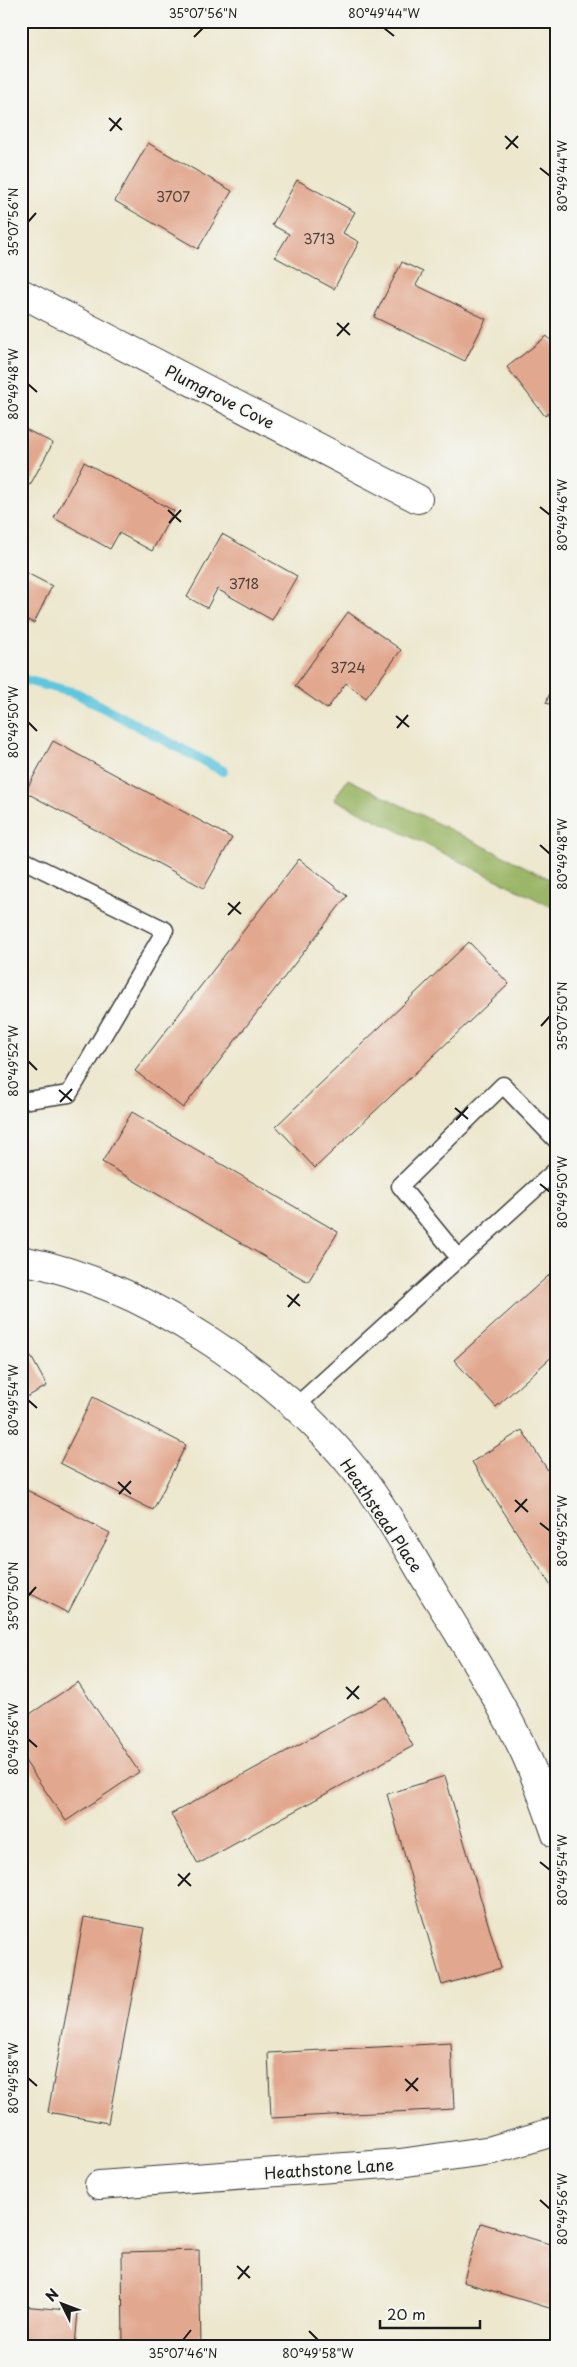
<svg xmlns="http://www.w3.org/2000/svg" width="577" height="2367" viewBox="0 0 577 2367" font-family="'Playpen Sans',sans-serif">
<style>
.forest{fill:#9bb668;stroke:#5c6942}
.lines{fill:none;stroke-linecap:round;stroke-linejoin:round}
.stream{stroke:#60c6de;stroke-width:10}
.building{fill:#e2a88f}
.lane-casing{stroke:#3b3a37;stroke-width:19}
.street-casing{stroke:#3b3a37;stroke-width:30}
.lane{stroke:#fff;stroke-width:16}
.street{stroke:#fff;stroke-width:28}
.ticks{fill:none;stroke:#1c1c1c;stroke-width:2}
.labels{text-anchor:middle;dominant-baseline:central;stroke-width:4;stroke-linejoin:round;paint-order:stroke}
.number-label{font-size:14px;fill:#4e3f39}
.street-label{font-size:16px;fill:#1c1c1c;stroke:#f6f6f2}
.neatline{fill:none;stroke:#1c1c1c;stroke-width:2}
.ticks-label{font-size:12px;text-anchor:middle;fill:#1c1c1c}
</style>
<rect width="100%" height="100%" fill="#f6f6f2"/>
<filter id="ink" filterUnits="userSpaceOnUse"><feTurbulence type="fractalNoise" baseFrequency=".02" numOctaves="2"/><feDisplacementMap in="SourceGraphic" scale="10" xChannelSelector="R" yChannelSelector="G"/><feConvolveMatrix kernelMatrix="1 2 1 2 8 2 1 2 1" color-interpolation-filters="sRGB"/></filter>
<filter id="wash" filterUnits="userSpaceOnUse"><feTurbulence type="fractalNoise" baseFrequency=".0096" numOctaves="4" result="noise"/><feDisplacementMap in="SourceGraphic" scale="20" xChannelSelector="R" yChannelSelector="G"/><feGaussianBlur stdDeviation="1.12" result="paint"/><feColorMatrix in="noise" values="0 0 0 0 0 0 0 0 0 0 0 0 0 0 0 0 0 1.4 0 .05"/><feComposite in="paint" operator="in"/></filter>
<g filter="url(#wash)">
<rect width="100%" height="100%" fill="#ece7cd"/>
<path class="forest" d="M348,779L556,882V909L334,799Z"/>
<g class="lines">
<path class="stream" d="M21,679L76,693L223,771"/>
</g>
<g id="blocks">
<g class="building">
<path d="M148,143L232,191L198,249L115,201Z"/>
<path d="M297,180L355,212L343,233L359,242L334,289L275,257L289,234L272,225Z"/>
<path d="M402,262L423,272L416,285L486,319L465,361L374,317Z"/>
<path d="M547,336L556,347V407L545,416L507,367Z"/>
<path d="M21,427L53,443L30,485L21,480Z"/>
<path d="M84,462L174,511L152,551L119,533L110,549L54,518Z"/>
<path d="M222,534L297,576L272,620L217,589L207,608L187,597Z"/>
<path d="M21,570L52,586L34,623L21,617Z"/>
<path d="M348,612L401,650L366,698L346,683L327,709L295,686Z"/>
<path d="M556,678V706L546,703Z"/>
<path d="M53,741L232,838L204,888L25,792Z"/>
<path d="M299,859L347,896L183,1108L135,1071Z"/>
<path d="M469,942L509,984L315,1168L276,1126Z"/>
<path d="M132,1112L338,1232L308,1282L102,1162Z"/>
<path d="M556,1269V1353L496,1407L454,1360Z"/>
<path d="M21,1338L47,1386L21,1400Z"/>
<path d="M93,1397L186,1445L153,1510L60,1463Z"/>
<path d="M522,1430L556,1483V1594L472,1462Z"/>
<path d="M21,1487L110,1533L68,1613L21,1589Z"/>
<path d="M78,1682L139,1772L66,1821L21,1755V1720Z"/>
<path d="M386,1697L413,1746L198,1864L171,1814Z"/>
<path d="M445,1776L501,1968L442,1985L387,1794Z"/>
<path d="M84,1917L145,1928L108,2123L48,2112Z"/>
<path d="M451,2043L454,2109L271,2118L268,2053Z"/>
<path d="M481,2223L556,2246V2310L463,2282Z"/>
<path d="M199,2250L201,2346H123L122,2252Z"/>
<path d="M21,2306L78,2311L75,2346H21Z"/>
</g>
</g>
</g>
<g filter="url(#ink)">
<use href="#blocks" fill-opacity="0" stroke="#3b3a37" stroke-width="1"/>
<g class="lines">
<g class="lane-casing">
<g id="lane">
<path d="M21,859L165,930L69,1094L21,1101"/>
<path d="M459,1258L400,1186L503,1085L556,1140"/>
<path d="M295,1407L556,1170"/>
</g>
</g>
<g class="street-casing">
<g id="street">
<path d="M21,293L418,499"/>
<path d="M21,1260C142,1283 280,1375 356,1471C388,1512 413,1559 440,1603C469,1650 499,1699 523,1749C536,1776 546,1806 556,1834"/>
<path d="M99,2185L400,2163L492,2150L556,2131"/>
</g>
</g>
<use href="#lane" class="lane"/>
<use href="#street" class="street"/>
</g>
</g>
<path class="ticks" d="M384,28L394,36M194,37L203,28M109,118L122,130M110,131L121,118M505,136L518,148M506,149L518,136M540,168L550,176M28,222L36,213M337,323L350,335M337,336L349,323M28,384L37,392M540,507L550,515M168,510L181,522M169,523L181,510M396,716L409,727M28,722L37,731M397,728L408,715M540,845L550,854M228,903L241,914M228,915L240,902M541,1026L550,1016M28,1061L37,1070M59,1090L72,1101M60,1102L72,1089M455,1108L468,1119M456,1120L468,1107M540,1184L550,1192M287,1295L300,1306M288,1307L299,1294M28,1400L37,1408M118,1482L131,1494M119,1494L131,1481M515,1500L528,1512M515,1512L527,1499M540,1523L550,1531M28,1596L36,1587M346,1687L359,1699M347,1699L359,1686M28,1739L37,1747M540,1862L550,1870M178,1874L191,1886M178,1886L190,1873M28,2078L37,2086M405,2079L418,2091M406,2091L418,2078M540,2200L550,2209M237,2266L250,2278M238,2279L249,2266M309,2331L318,2340M183,2340L191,2330"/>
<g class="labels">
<g class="number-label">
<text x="173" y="196">3707</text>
<text x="319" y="238">3713</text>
<text x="244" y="583">3718</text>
<text x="348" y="667">3724</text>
</g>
<g class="street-label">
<text transform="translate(220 396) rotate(27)">Plumgrove Cove</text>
<text transform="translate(382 1515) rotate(56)">Heathstead Place</text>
<text transform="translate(329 2168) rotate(-4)">Heathstone Lane</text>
</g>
</g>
<rect width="577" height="2367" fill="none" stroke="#f6f6f2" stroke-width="55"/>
<g transform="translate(62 2304) rotate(312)" stroke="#f6f6f2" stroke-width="4" paint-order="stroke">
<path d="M0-4L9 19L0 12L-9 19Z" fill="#1c1c1c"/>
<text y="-8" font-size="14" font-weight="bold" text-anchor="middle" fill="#1c1c1c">N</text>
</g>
<path d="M380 2320v8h100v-8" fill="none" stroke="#1c1c1c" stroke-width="2.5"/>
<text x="387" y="2320" font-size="15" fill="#1c1c1c" stroke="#f6f6f2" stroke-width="4" paint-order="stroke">20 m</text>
<rect x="28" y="28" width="522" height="2312" class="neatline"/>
<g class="ticks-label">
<text x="203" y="18">35°07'56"N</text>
<text x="384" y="18">80°49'44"W</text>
<text transform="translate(563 176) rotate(-90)" y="4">80°49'44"W</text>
<text transform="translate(14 222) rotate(-90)" y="4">35°07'56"N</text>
<text transform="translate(14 384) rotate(-90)" y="4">80°49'48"W</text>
<text transform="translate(563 515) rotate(-90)" y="4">80°49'46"W</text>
<text transform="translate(14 722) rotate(-90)" y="4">80°49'50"W</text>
<text transform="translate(563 854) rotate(-90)" y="4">80°49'48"W</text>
<text transform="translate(563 1016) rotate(-90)" y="4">35°07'50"N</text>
<text transform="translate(14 1061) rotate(-90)" y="4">80°49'52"W</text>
<text transform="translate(563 1192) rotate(-90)" y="4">80°49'50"W</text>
<text transform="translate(14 1400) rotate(-90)" y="4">80°49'54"W</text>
<text transform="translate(563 1531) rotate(-90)" y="4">80°49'52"W</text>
<text transform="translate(14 1596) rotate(-90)" y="4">35°07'50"N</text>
<text transform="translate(14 1739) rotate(-90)" y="4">80°49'56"W</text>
<text transform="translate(563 1870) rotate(-90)" y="4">80°49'54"W</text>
<text transform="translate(14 2078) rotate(-90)" y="4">80°49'58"W</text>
<text transform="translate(563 2209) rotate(-90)" y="4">80°49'56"W</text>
<text x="183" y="2358">35°07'46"N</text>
<text x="318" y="2358">80°49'58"W</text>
</g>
</svg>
